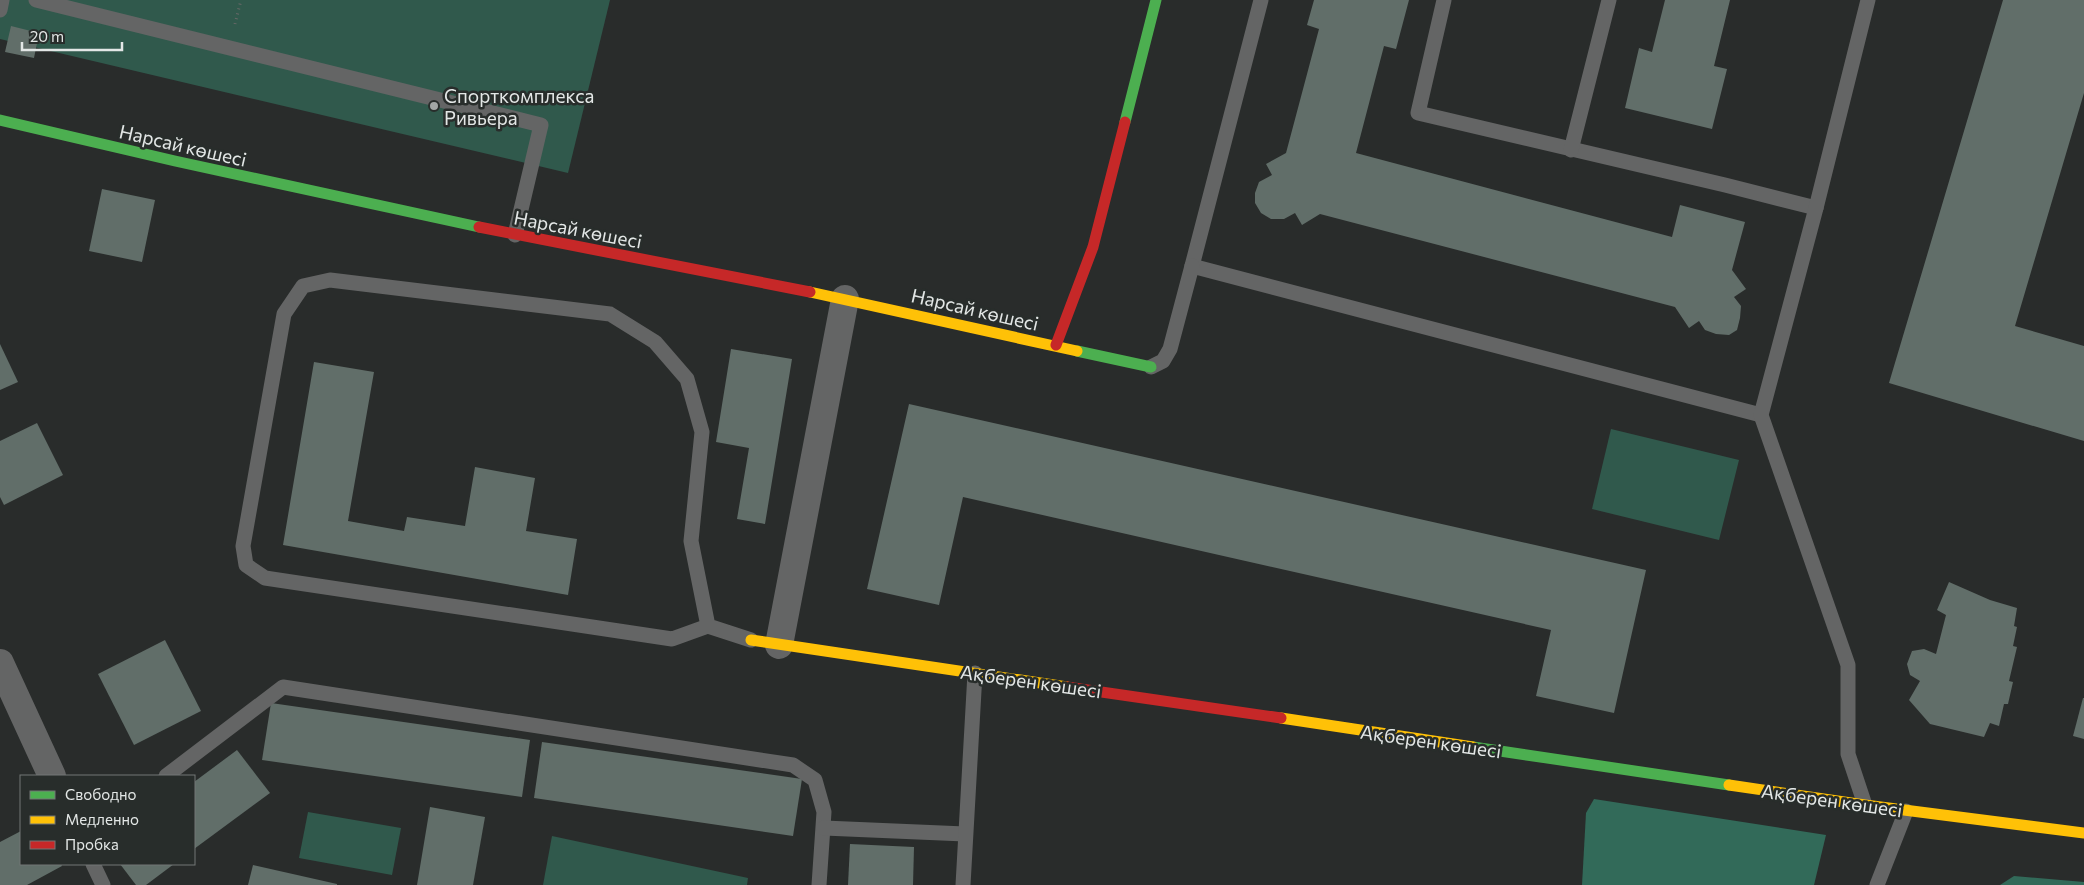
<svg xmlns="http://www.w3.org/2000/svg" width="2084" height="885" viewBox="0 0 2084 885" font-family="Commissioner,sans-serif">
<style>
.green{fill:#30594c}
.forest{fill:#326a59}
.building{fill:#616e69}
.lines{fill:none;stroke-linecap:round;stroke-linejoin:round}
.path{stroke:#666867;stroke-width:3;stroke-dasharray:1 4;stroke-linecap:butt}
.lane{stroke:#646565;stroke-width:15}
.street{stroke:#646565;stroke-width:28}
.fast{stroke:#4caf50;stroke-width:11}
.slow{stroke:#ffc107;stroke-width:11}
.jam{stroke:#c62828;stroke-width:11}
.poi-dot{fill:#a2a6a5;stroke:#282d2b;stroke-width:2}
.labels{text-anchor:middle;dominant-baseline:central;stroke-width:5;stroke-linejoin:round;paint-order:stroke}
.poi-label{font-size:19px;fill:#e3e7e6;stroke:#282d2b;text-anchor:start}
.street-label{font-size:19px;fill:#e3e7e6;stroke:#282d2b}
</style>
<rect width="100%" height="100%" fill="#292c2b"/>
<g class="green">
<path d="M0,0H610L568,173L0,39Z"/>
<path d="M1611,429L1739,460L1719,540L1592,509Z"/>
<path d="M308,812L401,828L392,875L299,858Z"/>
<path d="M552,836L748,878L747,885H543Z"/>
</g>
<g class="forest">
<path d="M1594,799L1826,835L1814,885H1582L1586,813Z"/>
<path d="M2014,876L2084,882V885H2000Z"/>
</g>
<g class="building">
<path d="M1314,0H1409L1396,49L1384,46L1356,153L1672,237L1680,205L1745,222L1732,270L1746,289L1734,297L1741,306L1740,318L1737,330L1729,335L1716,334L1705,330L1699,321L1689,328L1675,307L1320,214L1302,225L1295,213L1284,219H1271L1261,213L1255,203V193L1259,182L1272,175L1266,164L1286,153L1319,29L1307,25Z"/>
<path d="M1665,0H1730L1714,66L1727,69L1712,129L1625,108L1639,48L1652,52Z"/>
<path d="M2003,0H2084V93L2015,326L2084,346V441L1889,383Z"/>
<path d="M11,26L39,33L34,58L5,52Z"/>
<path d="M102,189L155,200L142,262L89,251Z"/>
<path d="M0,344L18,382L0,390Z"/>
<path d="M731,349L792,359L765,524L737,519L749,448L716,442Z"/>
<path d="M314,362L374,372L348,521L404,531L407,517L465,526L475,467L535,478L526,531L577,539L568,595L283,545Z"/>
<path d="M909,404L1646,570L1614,713L1536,696L1551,630L963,497L939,605L867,589Z"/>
<path d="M37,423L63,475L4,505L0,497V441Z"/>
<path d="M1949,582L1990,600L2017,608L2014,626L2017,627L2013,646L2017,647L2009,681L2013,682L2008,704H2004L1999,726L1990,723L1984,737L1930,724L1909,700L1920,681L1910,675L1907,664L1912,651L1924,649L1936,654L1946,615L1937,610Z"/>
<path d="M165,640L201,711L134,745L98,674Z"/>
<path d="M2083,698H2084V739L2073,736Z"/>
<path d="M271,703L530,740L522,797L262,760Z"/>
<path d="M542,742L802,779L793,836L534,798Z"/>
<path d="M237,750L270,793L194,849V782Z"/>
<path d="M430,807L485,817L473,885H417Z"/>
<path d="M21,831V864H61L62,866L27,885H0V842Z"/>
<path d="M850,844L914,847L913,885H848Z"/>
<path d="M120,864H174L146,885H136Z"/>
<path d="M253,865L337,884V885H248Z"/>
</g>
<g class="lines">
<path class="path" d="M235,24L241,0"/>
<g class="lane">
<path d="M36,0L541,125L515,235"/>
<path d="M1261,0L1192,266L1761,415"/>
<path d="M1444,0L1418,113L1725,185L1816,208"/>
<path d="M0,10L2,0"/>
<path d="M1571,150L1609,0"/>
<path d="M1151,367L1163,361L1170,349L1192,266"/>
<path d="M708,626L672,639L265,578L246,565L243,546L284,314L303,286L330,280L610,314L655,342L687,379L702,432L691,541L708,626L751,640"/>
<path d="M166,776L283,687L793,765L815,780L824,812L819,885"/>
<path d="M1865,805L1848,754V665L1761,415L1816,208L1868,0"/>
<path d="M824,828L965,834"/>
<path d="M93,864L103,885"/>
<path d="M963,885L975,673"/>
<path d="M1877,885L1906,811"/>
</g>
<g class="street">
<path d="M779,645L845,299"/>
<path d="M0,663L52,776"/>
</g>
<g class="fast">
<path d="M0,120L175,161L479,227"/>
<path d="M1125,122L1156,0"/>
<path d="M1077,351L1151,367"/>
<path d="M1473,747L1729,785"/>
</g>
<g class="slow">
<path d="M810,292L1077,351"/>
<path d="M751,640L1067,687"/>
<path d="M1281,718L1473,747"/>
<path d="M1729,785L1865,805L2084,833"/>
</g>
<g class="jam">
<path d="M479,227L810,292"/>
<path d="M1056,345L1093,247L1125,122"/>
<path d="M1067,687L1281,718"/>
</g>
</g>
<circle class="poi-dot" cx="434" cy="106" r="5"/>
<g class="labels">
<g class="poi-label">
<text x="444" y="95">Спорткомплекса<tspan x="444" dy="22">Ривьера</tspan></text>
</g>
<g class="street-label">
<text transform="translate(183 145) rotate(13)">Нарсай көшесі</text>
<text transform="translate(578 229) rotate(11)">Нарсай көшесі</text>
<text transform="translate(975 309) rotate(13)">Нарсай көшесі</text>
<text transform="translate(1031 681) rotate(8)">Ақберен көшесі</text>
<text transform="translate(1431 741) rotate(8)">Ақберен көшесі</text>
<text transform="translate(1832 800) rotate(8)">Ақберен көшесі</text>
</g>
</g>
<rect x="20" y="775" width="175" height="90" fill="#282d2b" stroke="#737776"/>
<rect x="30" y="791" width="25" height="8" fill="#4caf50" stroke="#737776"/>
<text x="65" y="800" font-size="15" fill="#e3e7e6">Свободно</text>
<rect x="30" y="816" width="25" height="8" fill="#ffc107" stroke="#737776"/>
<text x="65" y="825" font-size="15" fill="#e3e7e6">Медленно</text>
<rect x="30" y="841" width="25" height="8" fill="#c62828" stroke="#737776"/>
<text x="65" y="850" font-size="15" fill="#e3e7e6">Пробка</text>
<path d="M22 42v8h100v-8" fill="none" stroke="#e3e7e6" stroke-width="2.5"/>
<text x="30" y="42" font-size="15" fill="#e3e7e6" stroke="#282d2b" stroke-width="4" paint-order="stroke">20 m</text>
</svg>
